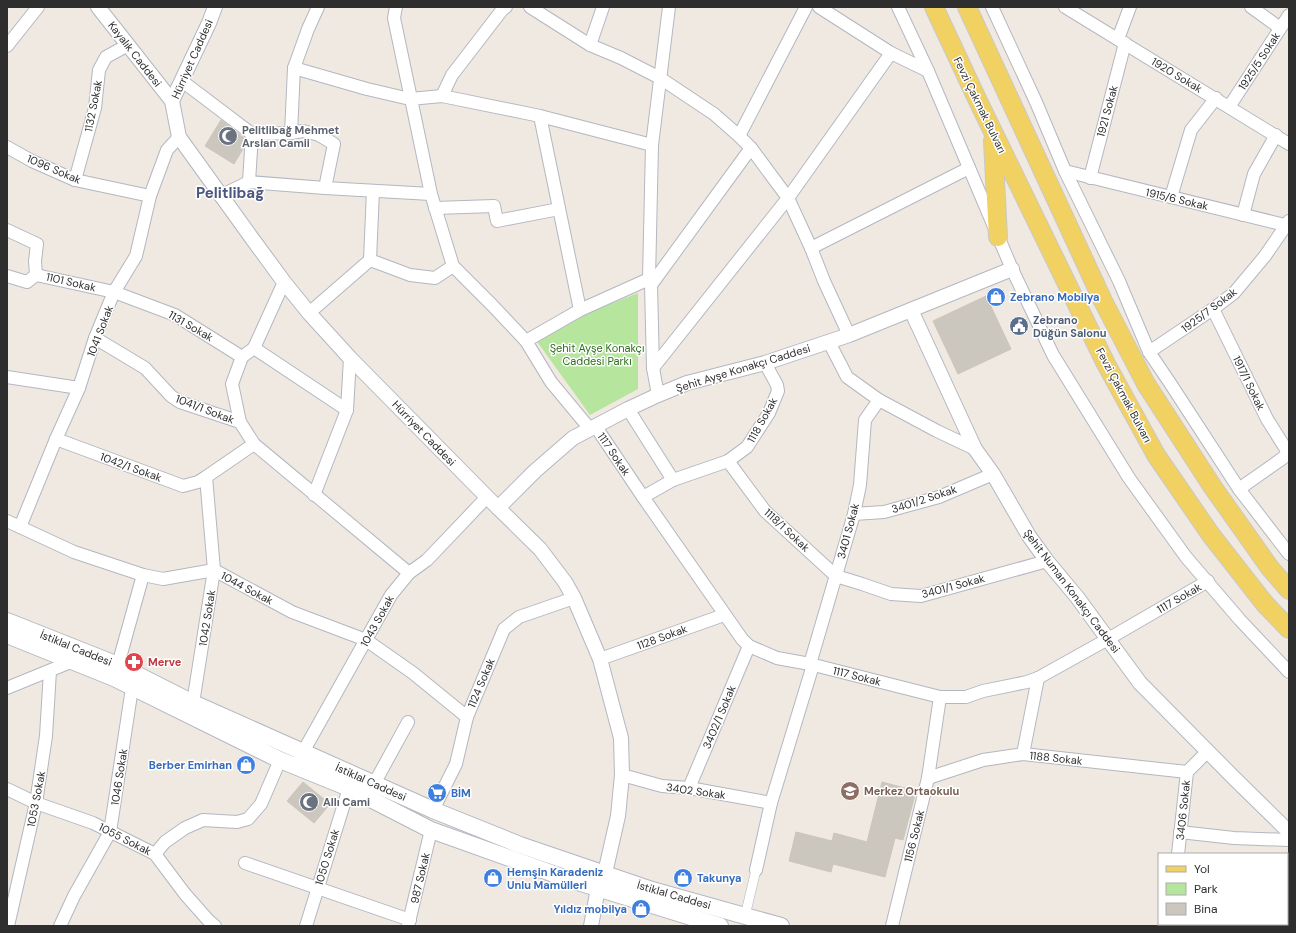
<svg xmlns="http://www.w3.org/2000/svg" width="1296" height="933" viewBox="0 0 1296 933" font-family="'DM Sans',sans-serif">
<style>
.green{fill:#b6e59e}
.building{fill:#cbc7bf;stroke:#cbc5ba}
.lines{fill:none;stroke-linecap:round;stroke-linejoin:round}
.pedestrian-casing{stroke:#b4b7c1;stroke-width:10}
.minor-casing{stroke:#b4b7c1;stroke-width:14}
.tertiary-casing{stroke:#b4b7c1;stroke-width:16}
.secondary-casing{stroke:#b4b7c1;stroke-width:18}
.primary-casing{stroke:#c9c9c9;stroke-width:20}
.pedestrian{stroke:#fff;stroke-width:9}
.minor{stroke:#fff;stroke-width:12}
.tertiary{stroke:#fff;stroke-width:14}
.secondary{stroke:#fff;stroke-width:16}
.primary{stroke:#f2d163;stroke-width:18}
.labels{text-anchor:middle;dominant-baseline:central;stroke-width:3;stroke-linejoin:round;paint-order:stroke}
.street-label{font-size:11px;fill:#2e2e2e;stroke:#fff}
.worship-label{font-size:11px;font-weight:bold;fill:#5b616d;stroke:#fff;text-anchor:start}
.shop-label{font-size:11px;font-weight:bold;fill:#366cbe;stroke:#fff;text-anchor:start}
.service-label{font-size:11px;font-weight:bold;fill:#4e5e75;stroke:#fff;text-anchor:start}
.park-label{font-size:11px;fill:#2c6e1b;stroke:#fff}
.health-label{font-size:11px;font-weight:bold;fill:#be3a42;stroke:#fff;text-anchor:start}
.education-label{font-size:11px;font-weight:bold;fill:#785e54;stroke:#fff;text-anchor:start}
.district-label{font-size:15px;font-weight:bold;fill:#4d5680;stroke:#fff}
</style>
<rect width="100%" height="100%" fill="#efe9e1"/>
<path class="green" d="M638,293V389L590,415L536,340L585,314Z"/>
<g class="building">
<path d="M221,120L244,138V147L234,164L205,146Z"/>
<path d="M986,296L1011,349L958,374L933,321Z"/>
<path d="M303,782L330,804L314,823L287,801Z"/>
<path d="M882,782L916,791L903,840L895,838L885,877L833,864L831,872L789,861L796,832L832,841L834,833L867,842Z"/>
</g>
<g class="lines">
<g class="pedestrian-casing">
<path id="pedestrian" d="M745,916L756,870"/>
</g>
<g class="minor-casing">
<g id="minor">
<path d="M396,7L394,18L431,194L453,266L492,305L526,341L551,382L590,429"/>
<path d="M530,7L590,45L621,58L660,78L714,114L739,136L751,148L788,198L811,248L824,281L849,335"/>
<path d="M819,7L891,53L928,71"/>
<path d="M898,7L928,71L1012,269L1053,355L1129,478L1186,557L1240,620L1289,672"/>
<path d="M992,7L1036,102L1065,171L1119,281L1149,352L1170,383L1239,489L1289,554"/>
<path d="M1065,7L1289,144"/>
<path d="M1251,7L1280,28"/>
<path d="M1118,39L1130,7"/>
<path d="M590,45L603,7"/>
<path d="M7,46L38,7"/>
<path d="M294,68L367,89L410,99L442,96L540,116L652,145"/>
<path d="M182,81L252,134"/>
<path d="M442,96L452,75L502,10L506,7"/>
<path d="M1229,107L1289,15"/>
<path d="M540,116L580,310"/>
<path d="M291,133L294,68L308,29L318,7"/>
<path d="M739,136L806,7"/>
<path d="M7,147L32,161L75,180L150,196"/>
<path d="M1065,171L1289,226"/>
<path d="M1090,178L1125,43"/>
<path d="M75,180L95,108L99,70L106,57L128,45"/>
<path d="M249,182L252,134L291,133L303,131L319,135L334,144L325,188"/>
<path d="M373,191L370,260L410,275L435,278L453,266"/>
<path d="M220,196L249,182L325,188L431,194"/>
<path d="M1171,197L1191,130L1216,98"/>
<path d="M435,208L494,206L497,221L559,209"/>
<path d="M1243,215L1254,174L1276,135"/>
<path d="M7,230L37,244L35,261L36,275"/>
<path d="M811,248L969,168"/>
<path d="M7,276L27,282L36,275L114,292L175,315L242,357"/>
<path d="M284,282L254,348L242,357L232,384L240,422L254,444L409,573"/>
<path d="M651,285L751,148"/>
<path d="M1213,309L1267,419L1289,454"/>
<path d="M309,313L370,260"/>
<path d="M95,338L145,368L171,396L180,402L240,422"/>
<path d="M526,341L580,310L649,279"/>
<path d="M829,342L847,377L879,400L937,431L975,449"/>
<path d="M254,348L347,410"/>
<path d="M1149,352L1213,309L1234,293L1265,256L1289,221"/>
<path d="M653,368L788,198L891,53"/>
<path d="M7,377L79,388"/>
<path d="M658,395L653,368L651,285L649,279L652,145L669,7"/>
<path d="M628,409L673,480"/>
<path d="M596,427L643,497L742,639L749,646L777,658L810,664L940,697H966L983,691L1027,682L1038,678L1108,639L1208,581"/>
<path d="M56,439L183,486L198,482L206,477L254,444"/>
<path d="M728,461L765,511L836,576L862,584L891,594L921,596L1047,561"/>
<path d="M1239,489L1283,458L1289,451"/>
<path d="M314,495L347,410L350,358"/>
<path d="M643,497L673,480L728,461L747,447L769,413L778,391L777,385L765,363"/>
<path d="M854,514L884,512L939,497L993,474"/>
<path d="M7,521L74,552L143,575L163,579L214,570L292,612L366,640L413,673L467,717"/>
<path d="M20,527L56,439L79,388L95,338L114,292L136,256L150,196L167,150L179,137"/>
<path d="M600,659L724,615"/>
<path d="M810,664L854,514L860,485L865,420L879,400"/>
<path d="M116,672L143,575"/>
<path d="M7,688L73,661"/>
<path d="M187,706L193,703L214,570L206,477"/>
<path d="M1023,754L1038,678"/>
<path d="M299,760L303,752L391,595L409,573L427,560L487,497"/>
<path d="M622,775L662,786L689,788L771,803"/>
<path d="M928,778L983,760L1023,754L1187,772"/>
<path d="M374,784L408,722"/>
<path d="M689,788L749,646"/>
<path d="M7,789L36,803L93,823L155,854L185,894L208,920L215,926"/>
<path d="M433,810L456,764L467,717L504,629L519,617L574,598"/>
<path d="M1180,832L1234,838L1289,840"/>
<path d="M155,854L165,842L185,828L203,820L237,822L248,819L261,804L280,760"/>
<path d="M1178,854L1187,772L1208,751"/>
<path d="M245,863L410,920"/>
<path d="M756,870L771,803L813,665"/>
<path d="M8,926L36,803L46,736L50,671"/>
<path d="M60,926L74,896L110,832L132,688"/>
<path d="M306,926L349,788"/>
<path d="M408,926L431,830"/>
<path d="M892,926L928,778L940,697"/>
<path d="M1166,926L1167,924"/>
</g>
</g>
<g class="tertiary-casing">
<g id="tertiary">
<path d="M98,7L172,101"/>
<path d="M215,7L209,23L172,101L179,137L251,237L284,282L309,313L350,358L487,497L540,549L565,582L574,598L600,659L621,738L622,775L618,816L605,873L598,888L591,926"/>
<path d="M911,310L975,449L993,474L1029,536L1047,561L1077,597L1140,683L1234,778L1289,832"/>
<path d="M498,508L535,471L573,438L628,409L658,395L687,383L765,363L849,335L1012,269"/>
</g>
</g>
<g class="secondary-casing">
<g id="secondary">
<path d="M7,621L118,665L193,703L433,810L520,845L652,890L781,926"/>
<path d="M7,635L114,678L280,760L349,788L431,830L565,878L720,926"/>
</g>
</g>
<g class="primary-casing">
<g id="primary">
<path d="M934,7L978,101L1106,364L1156,455L1211,535L1265,604L1289,629"/>
<path d="M967,7L1103,301L1146,384L1212,486L1270,568L1289,590"/>
<path d="M993,141L998,237"/>
</g>
</g>
<use href="#pedestrian" class="pedestrian"/>
<use href="#minor" class="minor"/>
<use href="#tertiary" class="tertiary"/>
<use href="#secondary" class="secondary"/>
<use href="#primary" class="primary"/>
</g>
<defs>
<g id="mosque-disc" transform="scale(1)"><circle r="9.5" fill="#6b7280" stroke="#fff"/><path d="M3.5-4.9A6 6 0 1 0 3.5 4.9A5 5 0 1 1 3.5-4.9Z" fill="#fff"/></g>
<g id="shop-disc" transform="scale(1)"><circle r="9.5" fill="#3f7fe0" stroke="#fff"/><path d="M-5-2.5h2.3a2.7 3.5 0 0 1 5.4 0H5L5.5 6h-11ZM-1.5-2.5h3a1.5 2.3 0 0 0-3 0Z" fill="#fff"/></g>
<g id="civic-disc" transform="scale(1)"><circle r="9.5" fill="#5c6f8a" stroke="#fff"/><path d="M-.6-6.5H3V-4.5H.6V-3L4-1V1h2V6H-6V1h2V-1L-.6-3ZM-1.2 2.5V6h2.4V2.5Z" fill="#fff"/></g>
<g id="pharmacy-disc" transform="scale(1)"><circle r="9.5" fill="#e0444e" stroke="#fff"/><path d="M-2-6h4v4h4v4h-4v4h-4v-4h-4v-4h4Z" fill="#fff"/></g>
<g id="school-disc" transform="scale(1)"><circle r="9.5" fill="#8d6e63" stroke="#fff"/><path d="M0-5L7-2L0 1L-7-2ZM-4 1L0 2.5L4 1V4Q0 6-4 4Z" fill="#fff"/></g>
<g id="supermarket-disc" transform="scale(1)"><circle r="9.5" fill="#3f7fe0" stroke="#fff"/><path d="M-6-5.5h2.5l.6 2H6L4.5 2H-2.5L-4.4-4H-6ZM-1.5 3.2a1.3 1.3 0 1 0 .1 0ZM3 3.2a1.3 1.3 0 1 0 .1 0Z" fill="#fff"/></g>
</defs>
<g fill-rule="evenodd">
<use href="#mosque-disc" x="228" y="136"/>
<use href="#shop-disc" x="996" y="297"/>
<use href="#civic-disc" x="1019" y="326"/>
<use href="#pharmacy-disc" x="134" y="662"/>
<use href="#shop-disc" x="246" y="765"/>
<use href="#school-disc" x="850" y="791"/>
<use href="#supermarket-disc" x="437" y="793"/>
<use href="#mosque-disc" x="309" y="802"/>
<use href="#shop-disc" x="493" y="878"/>
<use href="#shop-disc" x="683" y="878"/>
<use href="#shop-disc" x="641" y="909"/>
</g>
<g class="labels">
<g class="street-label">
<text transform="translate(135 54) rotate(52)">Kayalık Caddesi</text>
<text transform="translate(192 59) rotate(-66)">Hürriyet Caddesi</text>
<text transform="translate(1259 61) rotate(-57)">1925/5 Sokak</text>
<text transform="translate(1177 75) rotate(31)">1920 Sokak</text>
<text transform="translate(980 105) rotate(64)">Fevzi Çakmak Bulvarı</text>
<text transform="translate(93 106) rotate(-79)">1132 Sokak</text>
<text transform="translate(1107 111) rotate(-75)">1921 Sokak</text>
<text transform="translate(54 169) rotate(23)">1096 Sokak</text>
<text transform="translate(1177 199) rotate(13)">1915/6 Sokak</text>
<text transform="translate(71 282) rotate(13)">1101 Sokak</text>
<text transform="translate(1209 310) rotate(-37)">1925/7 Sokak</text>
<text transform="translate(191 326) rotate(30)">1131 Sokak</text>
<text transform="translate(100 331) rotate(-69)">1041 Sokak</text>
<text transform="translate(743 368) rotate(-17)">Şehit Ayşe Konakçı Caddesi</text>
<text transform="translate(1249 383) rotate(64)">1917/1 Sokak</text>
<text transform="translate(1124 395) rotate(62)">Fevzi Çakmak Bulvarı</text>
<text transform="translate(205 409) rotate(21)">1041/1 Sokak</text>
<text transform="translate(762 420) rotate(-61)">1118 Sokak</text>
<text transform="translate(424 433) rotate(46)">Hürriyet Caddesi</text>
<text transform="translate(614 454) rotate(56)">1117 Sokak</text>
<text transform="translate(131 467) rotate(20)">1042/1 Sokak</text>
<text transform="translate(924 499) rotate(-18)">3401/2 Sokak</text>
<text transform="translate(787 530) rotate(43)">1118/1 Sokak</text>
<text transform="translate(848 531) rotate(-75)">3401 Sokak</text>
<text transform="translate(953 586) rotate(-15)">3401/1 Sokak</text>
<text transform="translate(247 588) rotate(28)">1044 Sokak</text>
<text transform="translate(1072 591) rotate(53)">Şehit Numan Konakçı Caddesi</text>
<text transform="translate(1179 598) rotate(-30)">1117 Sokak</text>
<text transform="translate(207 618) rotate(-81)">1042 Sokak</text>
<text transform="translate(377 621) rotate(-61)">1043 Sokak</text>
<text transform="translate(662 637) rotate(-20)">1128 Sokak</text>
<text transform="translate(76 648) rotate(22)">İstiklal Caddesi</text>
<text transform="translate(857 676) rotate(14)">1117 Sokak</text>
<text transform="translate(481 683) rotate(-67)">1124 Sokak</text>
<text transform="translate(719 717) rotate(-67)">3402/1 Sokak</text>
<text transform="translate(1056 758) rotate(6)">1188 Sokak</text>
<text transform="translate(119 777) rotate(-81)">1046 Sokak</text>
<text transform="translate(371 782) rotate(24)">İstiklal Caddesi</text>
<text transform="translate(696 791) rotate(8)">3402 Sokak</text>
<text transform="translate(36 799) rotate(-79)">1053 Sokak</text>
<text transform="translate(1183 810) rotate(-84)">3406 Sokak</text>
<text transform="translate(914 836) rotate(-76)">1156 Sokak</text>
<text transform="translate(125 839) rotate(27)">1055 Sokak</text>
<text transform="translate(327 857) rotate(-73)">1050 Sokak</text>
<text transform="translate(420 878) rotate(-77)">987 Sokak</text>
<text transform="translate(674 895) rotate(16)">İstiklal Caddesi</text>
</g>
<g class="worship-label">
<text x="242" y="130">Pelitlibağ Mehmet<tspan x="242" dy="13">Arslan Camii</tspan></text>
<text x="323" y="802">Allı Cami</text>
</g>
<g class="shop-label">
<text x="1010" y="297">Zebrano Mobilya</text>
<text x="232" y="765" text-anchor="end">Berber Emirhan</text>
<text x="451" y="793">BİM</text>
<text x="507" y="872">Hemşin Karadeniz<tspan x="507" dy="13">Unlu Mamülleri</tspan></text>
<text x="697" y="878">Takunya</text>
<text x="627" y="909" text-anchor="end">Yıldız mobilya</text>
</g>
<g class="service-label">
<text x="1033" y="320">Zebrano<tspan x="1033" dy="13">Düğün Salonu</tspan></text>
</g>
<g class="park-label">
<text x="597" y="348">Şehit Ayşe Konakçı<tspan x="597" dy="13">Caddesi Parkı</tspan></text>
</g>
<g class="health-label">
<text x="148" y="662">Merve</text>
</g>
<g class="education-label">
<text x="864" y="791">Merkez Ortaokulu</text>
</g>
<g class="district-label">
<text x="230" y="193">Pelitlibağ</text>
</g>
</g>
<rect width="1296" height="933" fill="none" stroke="#2e2e2e" stroke-width="16"/>
<rect x="1158" y="853" width="130" height="72" fill="#ffffff" stroke="#ababab"/>
<rect x="1166" y="866" width="20" height="6" fill="#f2d163" stroke="#ababab"/>
<text x="1194" y="873" font-size="12" fill="#2e2e2e">Yol</text>
<rect x="1166" y="883" width="20" height="12" fill="#b6e59e" stroke="#ababab"/>
<text x="1194" y="893" font-size="12" fill="#2e2e2e">Park</text>
<rect x="1166" y="903" width="20" height="12" fill="#cbc7bf" stroke="#ababab"/>
<text x="1194" y="913" font-size="12" fill="#2e2e2e">Bina</text>
</svg>
